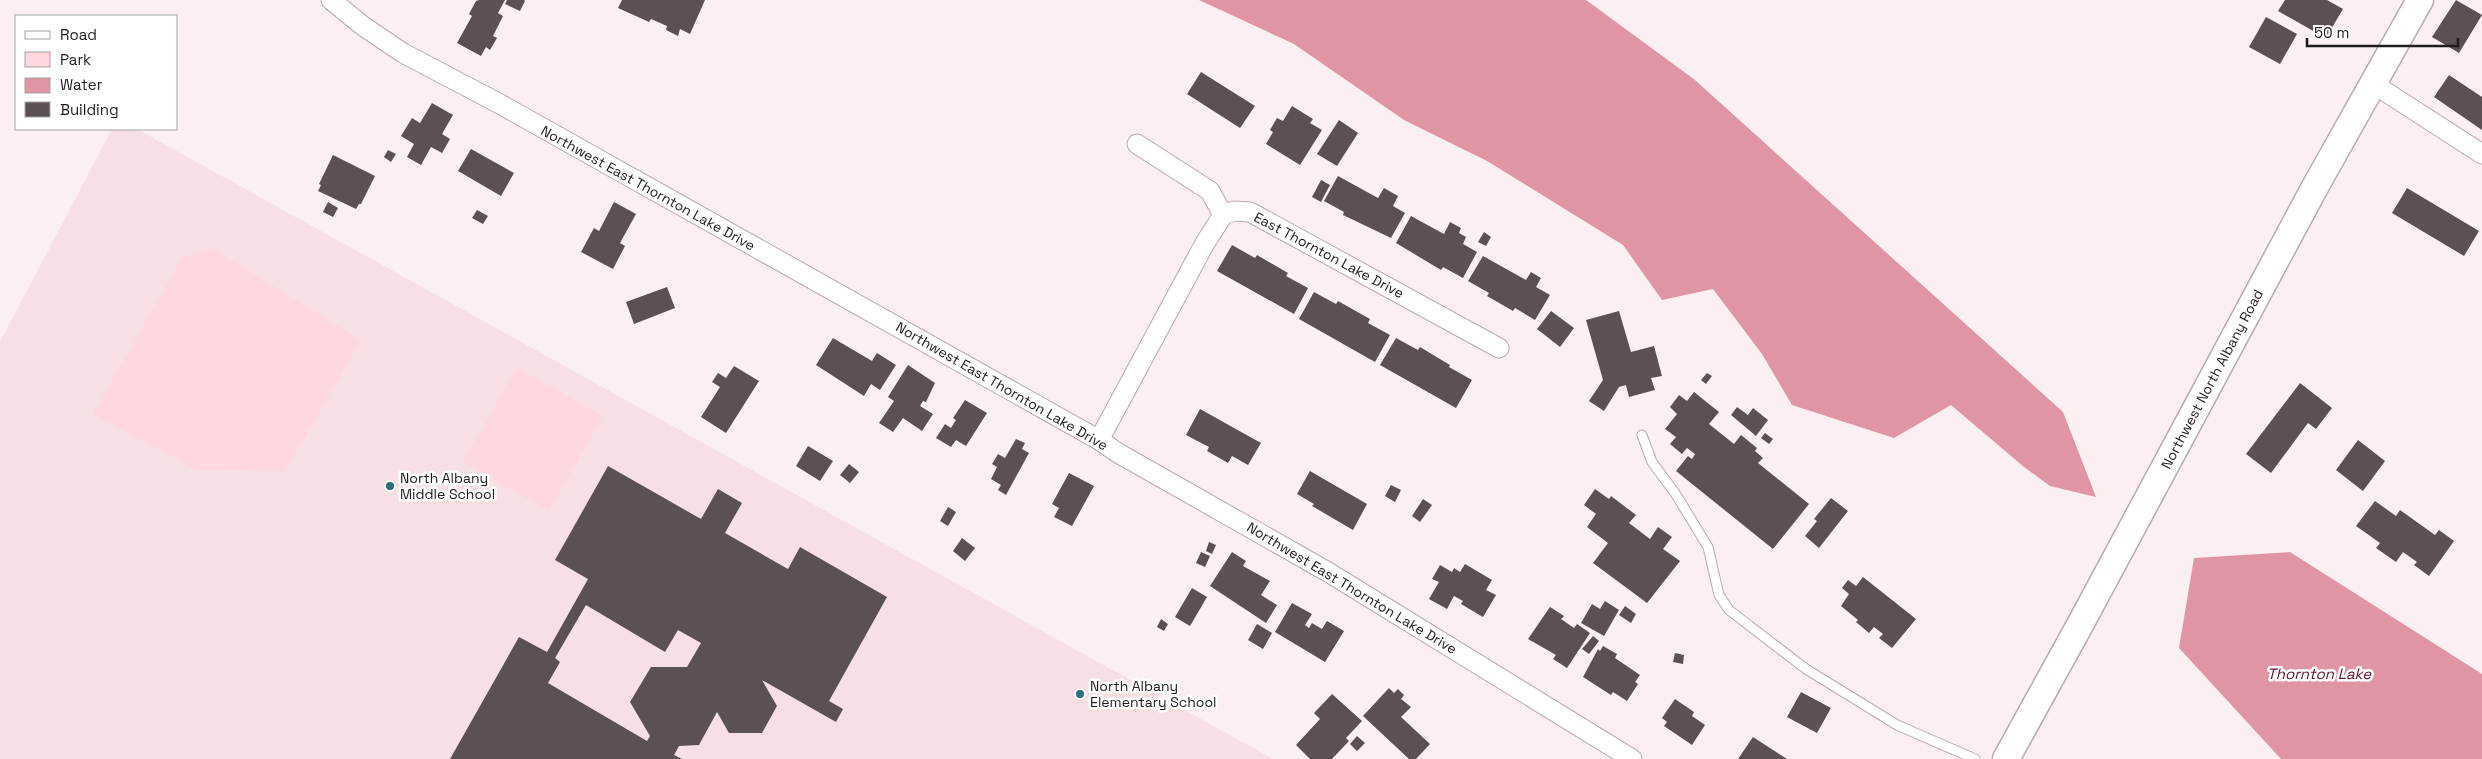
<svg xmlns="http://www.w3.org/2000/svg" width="2482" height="759" viewBox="0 0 2482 759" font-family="'Space Grotesk',sans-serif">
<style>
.built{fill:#f6e0e3}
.green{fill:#fed8de}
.water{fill:#e095a4}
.building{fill:#5c5152;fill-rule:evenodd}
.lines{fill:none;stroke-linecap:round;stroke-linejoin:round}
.lane-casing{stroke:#b8abad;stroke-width:11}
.street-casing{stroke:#b8abad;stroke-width:21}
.secondary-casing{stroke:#b8abad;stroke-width:29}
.lane{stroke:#fff;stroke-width:9}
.street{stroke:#fff;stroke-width:19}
.secondary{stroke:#fff;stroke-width:26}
.poi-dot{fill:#296d7e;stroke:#fff;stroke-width:2}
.labels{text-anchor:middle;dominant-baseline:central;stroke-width:5;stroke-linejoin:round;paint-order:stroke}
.street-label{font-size:14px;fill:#1f1a1b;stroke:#fff}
.poi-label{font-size:14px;fill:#1f1a1b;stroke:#fff;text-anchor:start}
.water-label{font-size:15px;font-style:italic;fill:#660c2d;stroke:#fff}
</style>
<rect width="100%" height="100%" fill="#fceff1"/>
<path class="built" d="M112,129H137L1273,759H0V342Z"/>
<g class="green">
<path d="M212,248L361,340L285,472L195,469L93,414L182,258Z"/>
<path d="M517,367L603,416L549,511L463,462Z"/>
</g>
<g class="water">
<path d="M1199,0H1586L1695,80L2063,412L2096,497L2050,486L2024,467L1951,405L1894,438L1792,405L1762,354L1713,289L1662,300L1623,245L1487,161L1404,120L1294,44Z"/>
<path d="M2290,552L2482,674V759H2281L2179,648L2194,558Z"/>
</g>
<g class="building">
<path d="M479,0H505L498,13L503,16L493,36L497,38L490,50L486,47L481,56L457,43L472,16L469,14L476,1Z"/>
<path d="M507,0H524L525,1L520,11L505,4Z"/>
<path d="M622,0H705L690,34L680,29L678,36L666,30L667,26L651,19L649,22L618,8Z"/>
<path d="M2285,0H2327L2343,9L2327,36L2323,34L2322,36L2278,11Z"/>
<path d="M2456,0L2482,15L2459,53L2432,37Z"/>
<path d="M2266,17L2297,34L2280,64L2249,47Z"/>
<path d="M1201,72L1255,106L1240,128L1187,94Z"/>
<path d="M2449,75L2482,97V130L2434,97Z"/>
<path d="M432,103L453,115L442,134L450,139L442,153L431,147L421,165L407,157L414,144L401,136L412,118L420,123Z"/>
<path d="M1292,106L1313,119L1310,123L1322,130L1300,165L1266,144L1273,132L1270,130L1277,118L1283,121Z"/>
<path d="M1339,120L1358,133L1337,166L1317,154Z"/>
<path d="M471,149L514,173L501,196L458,171Z"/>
<path d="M388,150L396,154L391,162L384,157Z"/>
<path d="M333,155L375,176L361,204H359L356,209L318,191L321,185L319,184Z"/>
<path d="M1338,176L1378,198L1384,188L1398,196L1393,206L1405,213L1391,238L1343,215L1344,212L1324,201Z"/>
<path d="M1321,180L1330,185L1321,202L1312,197Z"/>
<path d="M2407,188L2479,231L2464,256L2392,213Z"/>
<path d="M328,202L338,208L333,217L323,212Z"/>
<path d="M614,202L636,214L620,243L625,246L613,269L581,252L594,228L599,231Z"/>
<path d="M477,210L488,216L483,224L472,218Z"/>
<path d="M1411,216L1444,234L1450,222L1461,228L1459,233L1466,237L1463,244L1477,252L1463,278L1443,267L1441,270L1396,243Z"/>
<path d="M1484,232L1491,237L1486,246L1478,242Z"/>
<path d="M1232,245L1255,258L1257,255L1288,273L1286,276L1308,288L1294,314L1217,271Z"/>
<path d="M1483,256L1526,280L1531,272L1541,278L1536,287L1550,295L1535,320L1515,308L1513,311L1487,296L1489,293L1468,281Z"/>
<path d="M667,287L675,308L634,324L626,302Z"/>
<path d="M1314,292L1336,304L1338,301L1370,319L1368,323L1390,335L1375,362L1299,319Z"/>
<path d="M1551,311L1574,328L1560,347L1537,329Z"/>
<path d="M1619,311L1631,352L1654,346L1662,376L1651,378L1655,390L1629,397L1626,385L1619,387L1604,411L1589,401L1603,380L1586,320Z"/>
<path d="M833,338L872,361L877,353L896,365L880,390L871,384L864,396L816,365Z"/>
<path d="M1396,338L1418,350L1420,347L1450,365L1449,367L1472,380L1456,408L1380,365Z"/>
<path d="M908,365L935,383L926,402L923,401L920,406L933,414L922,431L903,418L893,432L879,423L894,401L888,397Z"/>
<path d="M734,366L759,381L726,433L701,417L720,387L712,382L718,373L726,378Z"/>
<path d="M1707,373L1712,376L1706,384L1701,380Z"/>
<path d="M2300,383L2332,408L2316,429L2308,423L2271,473L2246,454Z"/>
<path d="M1694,392L1719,412L1709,424L1734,444L1741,435L1757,448L1755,451L1763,458L1758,463L1809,504L1773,549L1676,471L1688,456L1692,459L1695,454L1687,448L1682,454L1670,444L1676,437L1665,429L1677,414L1670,407L1679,395L1687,401Z"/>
<path d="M965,400L987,413L966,446L956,440L951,447L936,438L945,424L951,428L956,420L953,418Z"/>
<path d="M1737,407L1748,415L1753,408L1768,420L1756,436L1731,415Z"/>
<path d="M1200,409L1261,443L1248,465L1232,456L1228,463L1207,451L1209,447L1186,435Z"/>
<path d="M1765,433L1773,439L1769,444L1761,438Z"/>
<path d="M1016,439L1025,443L1022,449L1029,453L1006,495L998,490L1001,485L991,479L997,467L992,464L998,454L1005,458Z"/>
<path d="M2358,440L2385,461L2363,491L2336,470Z"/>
<path d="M808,446L833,461L820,481L796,466Z"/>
<path d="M849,464L859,472L850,483L840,475Z"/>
<path d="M608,466L701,519L718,489L742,503L725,533L788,569L800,547L887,597L829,701L843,709L836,722L762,680L777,706L762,733H729L717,712L699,745L679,746L674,755L682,759H450L519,637L547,652L588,579L555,560ZM586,605L665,652L678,630L701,643L687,667H651L630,702L650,736L647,741L548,683L560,662L555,658Z"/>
<path d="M1310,471L1367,504L1353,530L1312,506L1314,504L1297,494Z"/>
<path d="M1069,473L1094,486L1072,526L1054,517L1059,508L1052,504Z"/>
<path d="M1391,485L1401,490L1395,502L1385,496Z"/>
<path d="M1595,489L1609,499L1611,496L1636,515L1629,523L1650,539L1658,527L1672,537L1663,549L1680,561L1647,603L1593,563L1608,543L1587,527L1596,514L1584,505Z"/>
<path d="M1831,498L1848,511L1819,548L1805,536L1817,521L1814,519Z"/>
<path d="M1423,499L1432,505L1420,522L1412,516Z"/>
<path d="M2375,501L2396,516L2400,510L2435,535L2439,530L2454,541L2429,576L2414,565L2417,562L2403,552L2396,562L2376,548L2380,543L2356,526Z"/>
<path d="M948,507L956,512L948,526L940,521Z"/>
<path d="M962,538L975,548L965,561L953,551Z"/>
<path d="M1209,542L1216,545L1212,554L1206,551Z"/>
<path d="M1201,552L1210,556L1205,567L1196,563Z"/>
<path d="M1232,552L1246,561L1243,566L1270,581L1261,595L1277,605L1266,623L1210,586Z"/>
<path d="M1465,564L1492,580L1486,590L1496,595L1483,617L1461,604L1463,601L1454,596L1447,609L1429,599L1439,582L1432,579L1440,565L1452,572L1454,568L1460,572Z"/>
<path d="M1863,577L1916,619L1892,648L1879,638L1883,634L1874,627L1869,633L1856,622L1858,620L1841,606L1849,594L1842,588L1848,580L1856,586Z"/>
<path d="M1192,588L1207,597L1190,626L1175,617Z"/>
<path d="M1605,601L1619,610L1604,636L1581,623L1592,604L1600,609Z"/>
<path d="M1292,603L1312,614L1305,625L1309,628L1312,623L1322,629L1327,621L1344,631L1325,662L1275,632Z"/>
<path d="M1625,606L1636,614L1631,623L1619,615Z"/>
<path d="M1550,607L1564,616L1561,619L1574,628L1577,624L1590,633L1567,668L1553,659L1556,655L1528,639Z"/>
<path d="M1161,619L1168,624L1164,631L1157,627Z"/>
<path d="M1257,624L1272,633L1263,649L1248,640Z"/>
<path d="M1593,636L1599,641L1589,654L1582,649Z"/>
<path d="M1603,646L1617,654L1615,658L1640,675L1635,682L1638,684L1627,701L1613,692L1611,695L1583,677L1598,649L1600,651Z"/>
<path d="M1675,653L1684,655L1683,664L1673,662Z"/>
<path d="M1389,688L1394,693L1398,689L1404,695L1401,699L1411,707L1401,717L1430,744L1416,759H1409L1363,716Z"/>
<path d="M1801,692L1831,708L1817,733L1787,717Z"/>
<path d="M1332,694L1362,721L1346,738L1349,741L1332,759H1310L1296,745L1320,719L1314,713Z"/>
<path d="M1675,699L1694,712L1692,716L1705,725L1692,745L1664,726L1667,722L1662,718Z"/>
<path d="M1357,736L1365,743L1357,751L1350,744Z"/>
<path d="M1753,737L1787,759H1738Z"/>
</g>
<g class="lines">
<g class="lane-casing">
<path id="lane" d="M1642,435L1652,462L1675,493L1708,547L1719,595L1729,610L1806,669L1897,725L1975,759"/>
</g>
<g class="street-casing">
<g id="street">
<path d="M331,0L363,26L403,53L500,104L1099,440L1118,453L1328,572L1632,759"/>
<path d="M2372,83L2482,154"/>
<path d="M1137,144L1210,191L1223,215"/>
<path d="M1099,440L1205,243L1223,215L1234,211L1250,212L1499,348"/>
</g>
</g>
<g class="secondary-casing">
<path id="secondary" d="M2006,759L2081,623L2315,187L2420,0"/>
</g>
<use href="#lane" class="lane"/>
<use href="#street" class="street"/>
<use href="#secondary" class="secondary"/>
</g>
<g class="poi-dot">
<circle cx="390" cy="486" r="5"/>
<circle cx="1080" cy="694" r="5"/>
</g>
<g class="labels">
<g class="street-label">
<text transform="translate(648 188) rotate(29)">Northwest East Thornton Lake Drive</text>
<text transform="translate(1329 255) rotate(28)">East Thornton Lake Drive</text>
<text transform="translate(2212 379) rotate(-62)">Northwest North Albany Road</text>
<text transform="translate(1002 386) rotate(30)">Northwest East Thornton Lake Drive</text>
<text transform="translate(1352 588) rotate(31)">Northwest East Thornton Lake Drive</text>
</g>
<g class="poi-label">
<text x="400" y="478">North Albany<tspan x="400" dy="16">Middle School</tspan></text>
<text x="1090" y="686">North Albany<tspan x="1090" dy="16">Elementary School</tspan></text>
</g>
<g class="water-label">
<text x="2319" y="673">Thornton Lake</text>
</g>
</g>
<rect x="15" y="15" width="162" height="115" fill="#ffffff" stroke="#a5a3a4"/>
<rect x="25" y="31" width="25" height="8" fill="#ffffff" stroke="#a5a3a4"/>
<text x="60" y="40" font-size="15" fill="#1f1a1b">Road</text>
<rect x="25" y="52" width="25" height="15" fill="#fed8de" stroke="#a5a3a4"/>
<text x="60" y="65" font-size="15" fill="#1f1a1b">Park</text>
<rect x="25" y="78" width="25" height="15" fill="#e095a4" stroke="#a5a3a4"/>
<text x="60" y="90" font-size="15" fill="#1f1a1b">Water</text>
<rect x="25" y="102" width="25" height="15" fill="#5c5152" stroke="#a5a3a4"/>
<text x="60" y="115" font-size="15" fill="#1f1a1b">Building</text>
<path d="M2307 38v8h151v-8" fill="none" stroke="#1f1a1b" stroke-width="2.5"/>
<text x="2314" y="38" font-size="15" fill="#1f1a1b" stroke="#ffffff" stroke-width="4" paint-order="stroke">50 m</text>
</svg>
